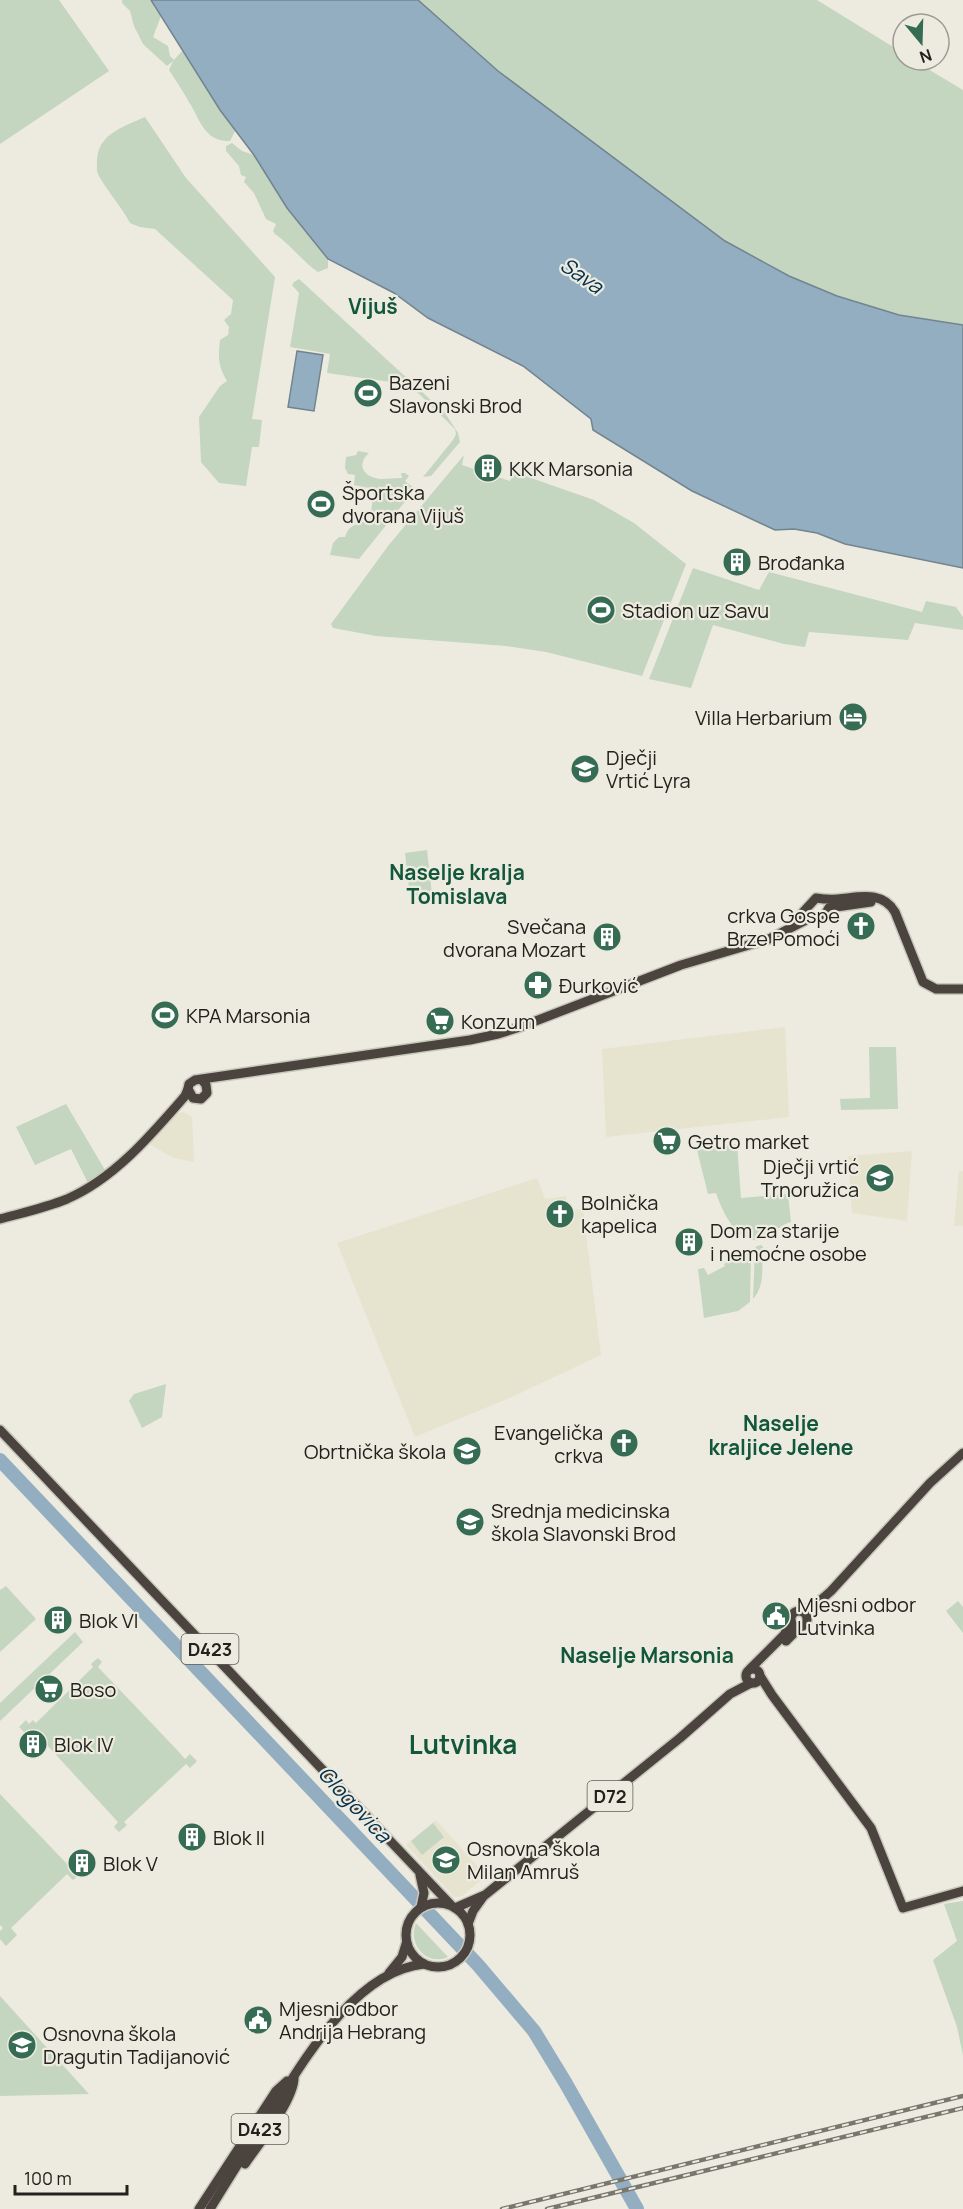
<svg xmlns="http://www.w3.org/2000/svg" width="963" height="2209" viewBox="0 0 963 2209" font-family="Manrope,sans-serif">
<style>
.built{fill:#e6e3cf}
.green{fill:#c4d5c0}
.water{fill:#94aec1;stroke:#728490;stroke-width:1.5}
.lines{fill:none;stroke-linecap:round;stroke-linejoin:round}
.river{stroke:#94aec1;stroke-width:14}
.major-casing{stroke:#c8c7bc;stroke-width:12}
.major{stroke:#4a433e;stroke-width:9}
.rail-casing{stroke:#78776f;stroke-width:4.5}
.rail{stroke:#edebdf;stroke-width:2;stroke-dasharray:7;stroke-linecap:butt}
.labels{text-anchor:middle;dominant-baseline:central;stroke-width:4.5;stroke-linejoin:round;paint-order:stroke}
.shield{fill:#edebdf;stroke:#5f5e57;stroke-width:1.5}
.shield-label{font-size:18px;font-weight:bold;fill:#22211d}
.poi-label{font-size:20px;fill:#22211d;stroke:#edebdf;text-anchor:start}
.water-label{font-size:21px;font-style:italic;fill:#00314d;stroke:#edebdf}
.neighbourhood-label{font-size:21px;font-weight:bold;fill:#12563b;stroke:#edebdf}
.district-label{font-size:26px;font-weight:bold;fill:#12563b;stroke:#edebdf}
</style>
<rect width="100%" height="100%" fill="#edebdf"/>
<g class="built">
<path d="M785,1027L789,1117L606,1137L602,1049Z"/>
<path d="M183,1112L192,1117L194,1162L174,1158L149,1144L178,1113Z"/>
<path d="M912,1151L907,1221L852,1213L848,1156Z"/>
<path d="M959,1171H963V1226H954Z"/>
<path d="M537,1178L545,1199L566,1196L567,1210L583,1209L601,1355L514,1396L415,1437L337,1243Z"/>
<path d="M436,1820L486,1876L462,1896L454,1897L406,1845Z"/>
</g>
<g class="green">
<path d="M0,0H59L109,71L0,144Z"/>
<path d="M122,0H151L161,16L153,37L168,46L170,56L174,60L182,51L235,131L230,141C204,142 200,119 189,102C183,91 176,81 169,70L173,61L167,66L143,44L134,26L130,11L122,3Z"/>
<path d="M418,0H817L903,53V60H913L963,90V325L899,315L837,296L789,276L725,241L498,71Z"/>
<path d="M145,117L186,178L275,277L252,419L262,420L259,447H252L246,486L219,483L201,462L199,417L220,386L227,381C218,366 218,357 220,340L228,335L229,327L224,320L231,314L233,300L155,229L140,227L130,223C121,206 108,192 99,176C96,171 97,167 97,162C97,134 123,127 145,117Z"/>
<path d="M232,143L242,151L254,155L287,208L328,259V268L318,272C302,261 291,245 275,234L273,231L276,224L266,219L254,193L244,182L246,177L241,175L239,166L226,151V146Z"/>
<path d="M299,279L445,413L458,433L460,442L431,476L423,477L453,440L456,434L455,429L415,390L410,392L397,390L398,383L327,373L330,354L290,347L299,293L292,285L294,282Z"/>
<path d="M358,451L369,453C355,466 365,478 381,479C388,479 395,478 402,478L401,473H405L409,476L405,481L415,489L359,559L330,555L333,543L339,537H345C348,525 359,522 370,521L374,489L354,485L355,475L348,474L345,468L346,457L356,455Z"/>
<path d="M464,455L462,465L510,481L514,472L594,500L634,523L686,564L642,676L546,652L506,646L376,636L333,628L331,624L388,546Z"/>
<path d="M693,568L759,590L769,572L922,612L926,601L956,607L963,617V630L915,623L908,640L809,632L805,647L784,644L713,625L691,688L649,679Z"/>
<path d="M427,850L432,894L410,897L405,853Z"/>
<path d="M869,1047H896L898,1109L841,1110L840,1099L870,1098Z"/>
<path d="M66,1104L105,1170L88,1183L71,1149L35,1165L16,1127Z"/>
<path d="M737,1144L741,1198L788,1194L791,1222C780,1225 776,1231 767,1237C740,1252 722,1211 716,1193L708,1194L697,1150Z"/>
<path d="M761,1245L763,1247C761,1265 766,1285 753,1299L755,1248L757,1246Z"/>
<path d="M748,1252L751,1253L750,1302L738,1311L704,1318L698,1269L704,1268L708,1275L725,1266L724,1264Z"/>
<path d="M166,1384L162,1417L142,1428L129,1401L134,1394Z"/>
<path d="M6,1586L36,1619L0,1652V1590Z"/>
<path d="M958,1601L963,1607V1633L946,1611Z"/>
<path d="M75,1632L83,1642L0,1721V1703Z"/>
<path d="M98,1658L102,1662L98,1667L178,1751L185,1759L190,1754L197,1761L190,1768L186,1764L124,1822L127,1825L119,1832L114,1827L118,1822L33,1730L27,1735L19,1727L26,1720L29,1724L33,1720L36,1723L93,1667L91,1664Z"/>
<path d="M0,1794L68,1865L72,1862L82,1872L73,1880L67,1874L11,1928L17,1935L6,1946L0,1939V1931L3,1928L0,1925Z"/>
<path d="M433,1823L444,1837L422,1855L411,1841Z"/>
<path d="M963,1901V2055L957,2027L933,1960L957,1941L944,1904Z"/>
<path d="M416,1923L448,1957C426,1967 407,1943 416,1923Z"/>
<path d="M0,1996L89,2094L0,2096Z"/>
</g>
<g class="water">
<path d="M151,0H418L498,71L725,241L789,276L837,296L899,315L963,325V568L845,544L817,533L794,529L775,530L692,491L593,430L591,419L523,366L428,318L394,293L328,259L287,208L254,155L220,110Z"/>
<path d="M297,351L323,355L314,411L288,407Z"/>
</g>
<g class="lines">
<path class="river" d="M0,1460L478,1965L534,2031L565,2082L637,2209"/>
<g class="major-casing">
<g id="major">
<path d="M829,908L871,902"/>
<path d="M793,923L816,898C819,898 822,899 826,899C849,901 880,886 895,912L923,982L936,989H963"/>
<path d="M202,1080L206,1085L207,1093L201,1099L193,1098L188,1089L189,1084L195,1080L470,1040L498,1034L520,1027L681,965L769,939L808,919L824,916L829,908"/>
<path d="M0,1219C22,1213 45,1208 67,1199C115,1178 151,1135 185,1096L188,1089"/>
<path d="M0,1430L451,1905"/>
<circle cx="799" cy="1619" r="8"/>
<path d="M802,1611L814,1606L831,1591L930,1483L963,1453"/>
<path d="M786,1641L800,1627"/>
<circle cx="753" cy="1676" r="7"/>
<path d="M750,1669L784,1635L791,1623"/>
<path d="M760,1676L772,1695L871,1828L903,1908L963,1891"/>
<path d="M420,1875L424,1893L421,1907"/>
<circle cx="438" cy="1935" r="32"/>
<path d="M455,1908L485,1895L680,1738L730,1694L751,1683"/>
<path d="M468,1924L473,1911L483,1897"/>
<path d="M389,1973L402,1957L406,1944"/>
<path d="M245,2164C258,2145 294,2100 294,2078"/>
<path d="M199,2209L276,2091L287,2081"/>
<path d="M210,2209C230,2177 250,2144 271,2112C305,2059 355,1971 424,1964"/>
</g>
</g>
<use href="#major" class="major"/>
<g class="rail-casing">
<g id="rail">
<path d="M502,2209L963,2096"/>
<path d="M547,2209L963,2108"/>
</g>
</g>
<use href="#rail" class="rail"/>
</g>
<defs>
<g id="stadium-disc" transform="scale(1.5)"><circle r="9.5" fill="#366c53" stroke="#edebdf"/><path d="M0-5a6.5 5 0 1 0 0 10a6.5 5 0 1 0 0-10ZM-3.5-1.8h7v3.6h-7Z" fill="#fff"/></g>
<g id="building-disc" transform="scale(1.5)"><circle r="9.5" fill="#366c53" stroke="#edebdf"/><path d="M-4-6H4V6H1V3H-1V6H-4ZM-2.5-4.3h1.7v1.8h-1.7ZM.8-4.3h1.7v1.8H.8ZM-2.5-1h1.7V.8h-1.7ZM.8-1h1.7V.8H.8Z" fill="#fff"/></g>
<g id="hotel-disc" transform="scale(1.5)"><circle r="9.5" fill="#366c53" stroke="#edebdf"/><path d="M-6-4.5h1.5V1H6V5H4.5V3h-9V5H-6ZM-4 0a1.8 1.8 0 1 1 3.6 0ZM.5 0V-2.5h3Q6-2.5 6 0Z" fill="#fff"/></g>
<g id="school-disc" transform="scale(1.5)"><circle r="9.5" fill="#366c53" stroke="#edebdf"/><path d="M0-5L7-2L0 1L-7-2ZM-4 1L0 2.5L4 1V4Q0 6-4 4Z" fill="#fff"/></g>
<g id="church-disc" transform="scale(1.5)"><circle r="9.5" fill="#366c53" stroke="#edebdf"/><path d="M-1.2-6h2.4v3.5h3.3v2.4h-3.3V6h-2.4V-.1h-3.3v-2.4h3.3Z" fill="#fff"/></g>
<g id="pharmacy-disc" transform="scale(1.5)"><circle r="9.5" fill="#366c53" stroke="#edebdf"/><path d="M-2-6h4v4h4v4h-4v4h-4v-4h-4v-4h4Z" fill="#fff"/></g>
<g id="supermarket-disc" transform="scale(1.5)"><circle r="9.5" fill="#366c53" stroke="#edebdf"/><path d="M-6-5.5h2.5l.6 2H6L4.5 2H-2.5L-4.4-4H-6ZM-1.5 3.2a1.3 1.3 0 1 0 .1 0ZM3 3.2a1.3 1.3 0 1 0 .1 0Z" fill="#fff"/></g>
<g id="civic-disc" transform="scale(1.5)"><circle r="9.5" fill="#366c53" stroke="#edebdf"/><path d="M-.6-6.5H3V-4.5H.6V-3L4-1V1h2V6H-6V1h2V-1L-.6-3ZM-1.2 2.5V6h2.4V2.5Z" fill="#fff"/></g>
</defs>
<g fill-rule="evenodd">
<use href="#stadium-disc" x="368" y="393"/>
<use href="#building-disc" x="488" y="468"/>
<use href="#stadium-disc" x="321" y="504"/>
<use href="#building-disc" x="737" y="562"/>
<use href="#stadium-disc" x="601" y="610"/>
<use href="#hotel-disc" x="853" y="717"/>
<use href="#school-disc" x="585" y="769"/>
<use href="#church-disc" x="861" y="926"/>
<use href="#building-disc" x="607" y="937"/>
<use href="#pharmacy-disc" x="538" y="985"/>
<use href="#stadium-disc" x="165" y="1015"/>
<use href="#supermarket-disc" x="440" y="1021"/>
<use href="#supermarket-disc" x="667" y="1141"/>
<use href="#school-disc" x="880" y="1178"/>
<use href="#church-disc" x="560" y="1214"/>
<use href="#building-disc" x="689" y="1242"/>
<use href="#church-disc" x="624" y="1443"/>
<use href="#school-disc" x="467" y="1451"/>
<use href="#school-disc" x="470" y="1522"/>
<use href="#civic-disc" x="776" y="1616"/>
<use href="#building-disc" x="58" y="1620"/>
<use href="#supermarket-disc" x="49" y="1689"/>
<use href="#building-disc" x="33" y="1744"/>
<use href="#building-disc" x="192" y="1837"/>
<use href="#school-disc" x="446" y="1860"/>
<use href="#building-disc" x="82" y="1863"/>
<use href="#civic-disc" x="258" y="2020"/>
<use href="#school-disc" x="22" y="2045"/>
</g>
<g class="labels">
<g class="shield">
<rect x="181.5" y="1634" width="57" height="30" rx="4.5"/>
<rect x="587.5" y="1781" width="45" height="30" rx="4.5"/>
<rect x="231.5" y="2114" width="57" height="30" rx="4.5"/>
</g>
<g class="shield-label">
<text x="210" y="1649">D423</text>
<text x="610" y="1796">D72</text>
<text x="260" y="2129">D423</text>
</g>
<g class="poi-label">
<text x="389" y="382">Bazeni<tspan x="389" dy="23">Slavonski Brod</tspan></text>
<text x="509" y="468">KKK Marsonia</text>
<text x="342" y="492">Športska<tspan x="342" dy="23">dvorana Vijuš</tspan></text>
<text x="758" y="562">Brođanka</text>
<text x="622" y="610">Stadion uz Savu</text>
<text x="832" y="717" text-anchor="end">Villa Herbarium</text>
<text x="606" y="757">Dječji<tspan x="606" dy="23">Vrtić Lyra</tspan></text>
<text x="840" y="915" text-anchor="end">crkva Gospe<tspan x="840" dy="23">Brze Pomoći</tspan></text>
<text x="586" y="926" text-anchor="end">Svečana<tspan x="586" dy="23">dvorana Mozart</tspan></text>
<text x="559" y="985">Đurković</text>
<text x="186" y="1015">KPA Marsonia</text>
<text x="461" y="1021">Konzum</text>
<text x="688" y="1141">Getro market</text>
<text x="859" y="1166" text-anchor="end">Dječji vrtić<tspan x="859" dy="23">Trnoružica</tspan></text>
<text x="581" y="1202">Bolnička<tspan x="581" dy="23">kapelica</tspan></text>
<text x="710" y="1230">Dom za starije<tspan x="710" dy="23">i nemoćne osobe</tspan></text>
<text x="603" y="1432" text-anchor="end">Evangelička<tspan x="603" dy="23">crkva</tspan></text>
<text x="446" y="1451" text-anchor="end">Obrtnička škola</text>
<text x="491" y="1510">Srednja medicinska<tspan x="491" dy="23">škola Slavonski Brod</tspan></text>
<text x="797" y="1604">Mjesni odbor<tspan x="797" dy="23">Lutvinka</tspan></text>
<text x="79" y="1620">Blok VI</text>
<text x="70" y="1689">Boso</text>
<text x="54" y="1744">Blok IV</text>
<text x="213" y="1837">Blok II</text>
<text x="467" y="1848">Osnovna škola<tspan x="467" dy="23">Milan Amruš</tspan></text>
<text x="103" y="1863">Blok V</text>
<text x="279" y="2008">Mjesni odbor<tspan x="279" dy="23">Andrija Hebrang</tspan></text>
<text x="43" y="2033">Osnovna škola<tspan x="43" dy="23">Dragutin Tadijanović</tspan></text>
</g>
<g class="water-label">
<text transform="translate(582 275) rotate(35)">Sava</text>
<text transform="translate(355 1804) rotate(47)">Glogovica</text>
</g>
<g class="neighbourhood-label">
<text x="373" y="306">Vijuš</text>
<text x="457" y="872">Naselje kralja<tspan x="457" dy="24">Tomislava</tspan></text>
<text x="781" y="1423">Naselje<tspan x="781" dy="24">kraljice Jelene</tspan></text>
<text x="647" y="1655">Naselje Marsonia</text>
</g>
<g class="district-label">
<text x="463" y="1744">Lutvinka</text>
</g>
</g>
<g transform="translate(921 42) rotate(161)"><circle r="28" fill="#edebdf" stroke="#9c9a91" stroke-width="1.5"/>
<path d="M0-4.5L10 22L0 15L-10 22Z" fill="#366c53"/>
<text y="-9" font-size="16" font-weight="bold" text-anchor="middle" fill="#22211d">N</text>
</g>
<path d="M15 2185v9h112v-9" fill="none" stroke="#22211d" stroke-width="3"/>
<text x="24" y="2185" font-size="18" fill="#22211d" stroke="#edebdf" stroke-width="4.5" paint-order="stroke">100 m</text>
</svg>
